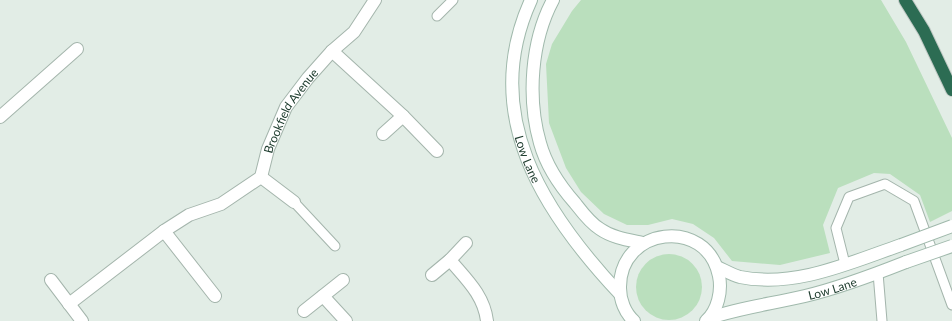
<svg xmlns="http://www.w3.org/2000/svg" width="952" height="321" viewBox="0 0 952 321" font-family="Lato,sans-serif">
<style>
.green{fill:#badfbd}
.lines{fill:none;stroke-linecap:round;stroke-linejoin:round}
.lane-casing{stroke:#a4b5ac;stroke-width:11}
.street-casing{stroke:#a4b5ac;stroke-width:14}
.secondary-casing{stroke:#a0b9ac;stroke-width:14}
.highway-casing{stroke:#c1c9c5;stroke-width:14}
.lane{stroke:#fff;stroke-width:9}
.street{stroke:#fff;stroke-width:12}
.secondary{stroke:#fff;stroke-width:12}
.highway{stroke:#2c6c53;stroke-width:12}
.secondary-bridge-casing{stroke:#a0b9ac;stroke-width:14;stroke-linecap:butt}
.secondary-bridge{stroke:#fff;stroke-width:12}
.labels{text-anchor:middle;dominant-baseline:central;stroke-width:3;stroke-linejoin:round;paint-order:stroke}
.street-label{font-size:12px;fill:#213f31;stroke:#f3f9f5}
</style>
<rect width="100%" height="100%" fill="#e2ede6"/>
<g class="green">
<path d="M581,0H881L906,42L952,138V211L930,222L920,195L890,174L874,173L838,188L823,225L830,253L780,265L732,261L714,238L693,224L672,219L648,225H627L604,214L581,192L566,168L549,123L546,64L552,44L572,11Z"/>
<circle cx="669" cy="287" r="33"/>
</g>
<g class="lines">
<g class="lane-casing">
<g id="lane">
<path d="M437,16L453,0"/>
<path d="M294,202L335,246"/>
<path d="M845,264L836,228L849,197L885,184L914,201L952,305"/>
<path d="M878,273L882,321"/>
</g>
</g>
<g class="street-casing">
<g id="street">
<path d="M332,51L403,116L437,151"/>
<path d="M0,117L77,49"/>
<path d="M383,134L403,116"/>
<path d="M261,177L294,202"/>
<path d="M164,231L215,296"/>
<path d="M450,260C466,279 484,295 487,321"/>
<path d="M432,275L450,260L466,243"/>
<path d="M51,280L82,321"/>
<path d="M323,296L346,321"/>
<path id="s1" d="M69,304L164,231L189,215L221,204L261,177L268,149L286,107L308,78L332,51L354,32L375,0"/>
<path d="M304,311L343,280"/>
</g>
</g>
<g class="secondary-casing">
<g id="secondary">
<path id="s2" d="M531,0C479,114 543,212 620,294"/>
<path d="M553,0C531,41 527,98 540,143C546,165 560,186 575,203C582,212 590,223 600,229C613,238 629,240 643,243"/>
<path d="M717,267C724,270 732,275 740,277C795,288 849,263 901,245"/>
<path id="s3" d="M710,318C742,307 772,304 805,296C839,288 873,275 906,262"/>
<path d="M634,321C625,313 620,300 620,288C619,227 707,216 719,276C722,291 718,310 706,321"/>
</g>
</g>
<g class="highway-casing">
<path id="highway" d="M905,0L924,31L952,90"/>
</g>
<use href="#lane" class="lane"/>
<use href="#street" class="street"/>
<use href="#secondary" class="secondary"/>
<use href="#highway" class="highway"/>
<g class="secondary-bridge-casing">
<g id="secondary-bridge">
<path d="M901,245L952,226"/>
<path d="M906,262L952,246"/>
</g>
</g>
<use href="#secondary-bridge" class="secondary-bridge"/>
</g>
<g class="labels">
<g class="street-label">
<text stroke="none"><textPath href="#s1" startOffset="305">Brookfield Avenue</textPath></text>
<text stroke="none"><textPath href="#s2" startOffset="164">Low Lane</textPath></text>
<text stroke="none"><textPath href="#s3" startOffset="126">Low Lane</textPath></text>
</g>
</g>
</svg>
